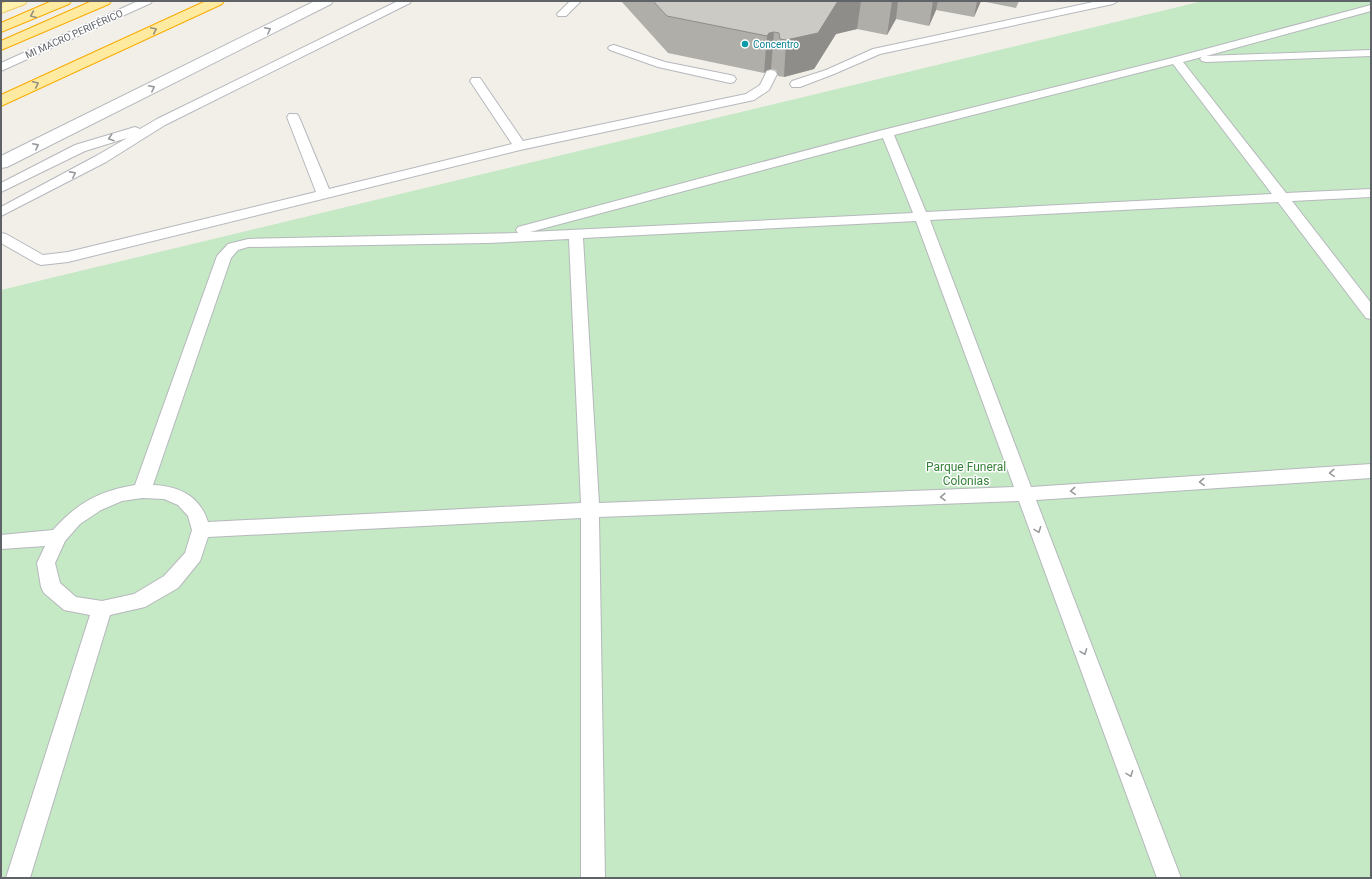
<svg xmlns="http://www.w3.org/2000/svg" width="1372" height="879" viewBox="0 0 1372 879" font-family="Roboto,sans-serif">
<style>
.green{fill:#c5e8c5}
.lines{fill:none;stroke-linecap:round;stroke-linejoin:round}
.service-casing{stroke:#b5b8bc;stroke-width:2}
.minor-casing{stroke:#b5b8bc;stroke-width:2}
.primary-casing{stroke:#f2c960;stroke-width:2}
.trunk-casing{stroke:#f9ab00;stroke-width:2}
.service{fill:#fff;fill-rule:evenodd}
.minor{fill:#fff;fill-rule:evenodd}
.primary{fill:#fff2af;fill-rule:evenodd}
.trunk{fill:#feeaa1;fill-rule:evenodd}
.wall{fill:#afaea9}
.shaded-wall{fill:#8f8d8a}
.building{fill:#cccac5;stroke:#8f8d8a}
.oneway{stroke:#97927c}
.oneway2{stroke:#979a9d}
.culture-dot{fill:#0f9aa8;stroke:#fff;stroke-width:1.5}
.labels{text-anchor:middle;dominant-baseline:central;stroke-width:3;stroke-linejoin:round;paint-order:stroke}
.far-street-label{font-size:10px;fill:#5f6368;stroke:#fff}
.far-culture-label{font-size:10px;fill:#0d838f;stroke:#fff;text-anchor:start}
.park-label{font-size:12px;fill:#348238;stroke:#fff}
</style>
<rect width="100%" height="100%" fill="#f1efe8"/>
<path class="green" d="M1203,1H1371V878H1V290Z"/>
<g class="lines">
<g class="service-casing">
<g id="service">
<path d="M138,1H152L151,3L1,71V63Z"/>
<path d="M398,1H411L410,3L165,125L106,162L1,216V207L96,156L127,138L85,151L1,192V183L75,145L135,127L140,129L157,119Z"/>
<path d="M570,1H581L566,16H558L557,14Z"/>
<path d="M1098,1H1118L1113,4L880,54L834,74L800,87H792L790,84L792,81L826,70L873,49Z"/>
<path d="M1371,5V11L1206,56L1371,50V56L1206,62L1202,61L1200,59L1202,57L1183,62L1286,193L1371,189V197L1292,201L1371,303V319L1366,318L1278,202L930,220L1031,487L1371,464V478L1036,500L1181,878H1157L1019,501L599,517L605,878H581V518L208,537L200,561L178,588L145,607L110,615L30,878H6L90,615L64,610L44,593L41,587L37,563L45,546L1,549V535L53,530C77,503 99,491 135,485L217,256L228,244L248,239L518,233L516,230L518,227L883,130L1172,58ZM1173,64L1272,194L926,212L894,135ZM883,138L913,213L530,232ZM916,221L1014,487L599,503L583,238ZM569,239L581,503L208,522C200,496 179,486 153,485L231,258L238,250L248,247L488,243ZM142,498L164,499L178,505L188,516L192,530L185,553L164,576L134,594L102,601L76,597L60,583L55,563L65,541L80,524L101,510L122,501Z"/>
<path d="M614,45L665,62L730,75L734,76L736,79L734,82L730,83L658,67L610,50L608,48L610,46Z"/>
<path d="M771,70L775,71L777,74L769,90L754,100L520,150L68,262L41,265L36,263L1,243V233L6,234L43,255L68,252L316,192L287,117L289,114H297L299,117L329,189L512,144L470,81L472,78H480L523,141L746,94L760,85L767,71Z"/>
</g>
</g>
<g class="minor-casing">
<path id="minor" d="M315,1H333L331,4L7,167L1,168V156Z"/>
</g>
<g class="primary-casing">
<path id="primary" d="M8,1H27L25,4L1,13V4Z"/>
</g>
<g class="trunk-casing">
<g id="trunk">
<path d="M52,1H71L69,4L1,32V23Z"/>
<path d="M92,1H111L109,4L1,50V41Z"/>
<path d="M206,1H224L222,4L1,106V95Z"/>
</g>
</g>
<use href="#service" class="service"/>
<use href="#minor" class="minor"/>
<use href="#primary" class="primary"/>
<use href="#trunk" class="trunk"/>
</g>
<path class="wall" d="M621,1H1019L1016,8L981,1L974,17L936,10L929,26L896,19L887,35L857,29L836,34L814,69L784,77L778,76L776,70L771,69L767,70L764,73L668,53Z"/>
<g class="shaded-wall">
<path d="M838,1H861L857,29L836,34L814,69L784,77L786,40Z"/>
<path d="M892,1H898L896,19L887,35Z"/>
<path d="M933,1H938L936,10L929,26Z"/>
<path d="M977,1H981L974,17Z"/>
<path d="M774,32L771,69L767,70L764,73L767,36L769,33Z"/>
</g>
<path class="building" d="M653,1H838L818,33L786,40L780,39L779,33L774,32L769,33L767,36L667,16Z"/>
<defs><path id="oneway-chevron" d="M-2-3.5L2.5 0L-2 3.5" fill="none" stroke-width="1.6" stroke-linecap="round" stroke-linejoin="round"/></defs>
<g class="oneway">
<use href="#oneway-chevron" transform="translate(33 15) rotate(157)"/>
<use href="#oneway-chevron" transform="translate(154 30) rotate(-25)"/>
<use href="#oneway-chevron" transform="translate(36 84) rotate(-25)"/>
</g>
<g class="oneway2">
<use href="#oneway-chevron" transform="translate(268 30) rotate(-27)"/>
<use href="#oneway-chevron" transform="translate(152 88) rotate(-27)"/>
<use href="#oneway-chevron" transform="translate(111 138) rotate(162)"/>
<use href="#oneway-chevron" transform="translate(36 146) rotate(-27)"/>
<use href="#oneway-chevron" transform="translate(73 174) rotate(-28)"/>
<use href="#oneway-chevron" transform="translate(1332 473) rotate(176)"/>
<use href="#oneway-chevron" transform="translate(1202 482) rotate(176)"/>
<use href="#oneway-chevron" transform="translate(1073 491) rotate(176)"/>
<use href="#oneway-chevron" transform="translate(943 497) rotate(178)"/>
<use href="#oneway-chevron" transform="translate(1038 530) rotate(69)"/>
<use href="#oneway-chevron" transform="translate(1084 652) rotate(69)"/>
<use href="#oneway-chevron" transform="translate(1130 774) rotate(69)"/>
</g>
<circle class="culture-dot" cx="745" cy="44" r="4"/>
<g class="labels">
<g class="far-street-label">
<text transform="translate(74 34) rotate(-24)">MI MACRO PERIFÉRICO</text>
</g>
<g class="far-culture-label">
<text x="753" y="44">Concentro</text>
</g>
<g class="park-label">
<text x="966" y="467">Parque Funeral<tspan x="966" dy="14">Colonias</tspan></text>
</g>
</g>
<rect width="1372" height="879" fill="none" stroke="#5f6368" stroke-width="4"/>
</svg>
